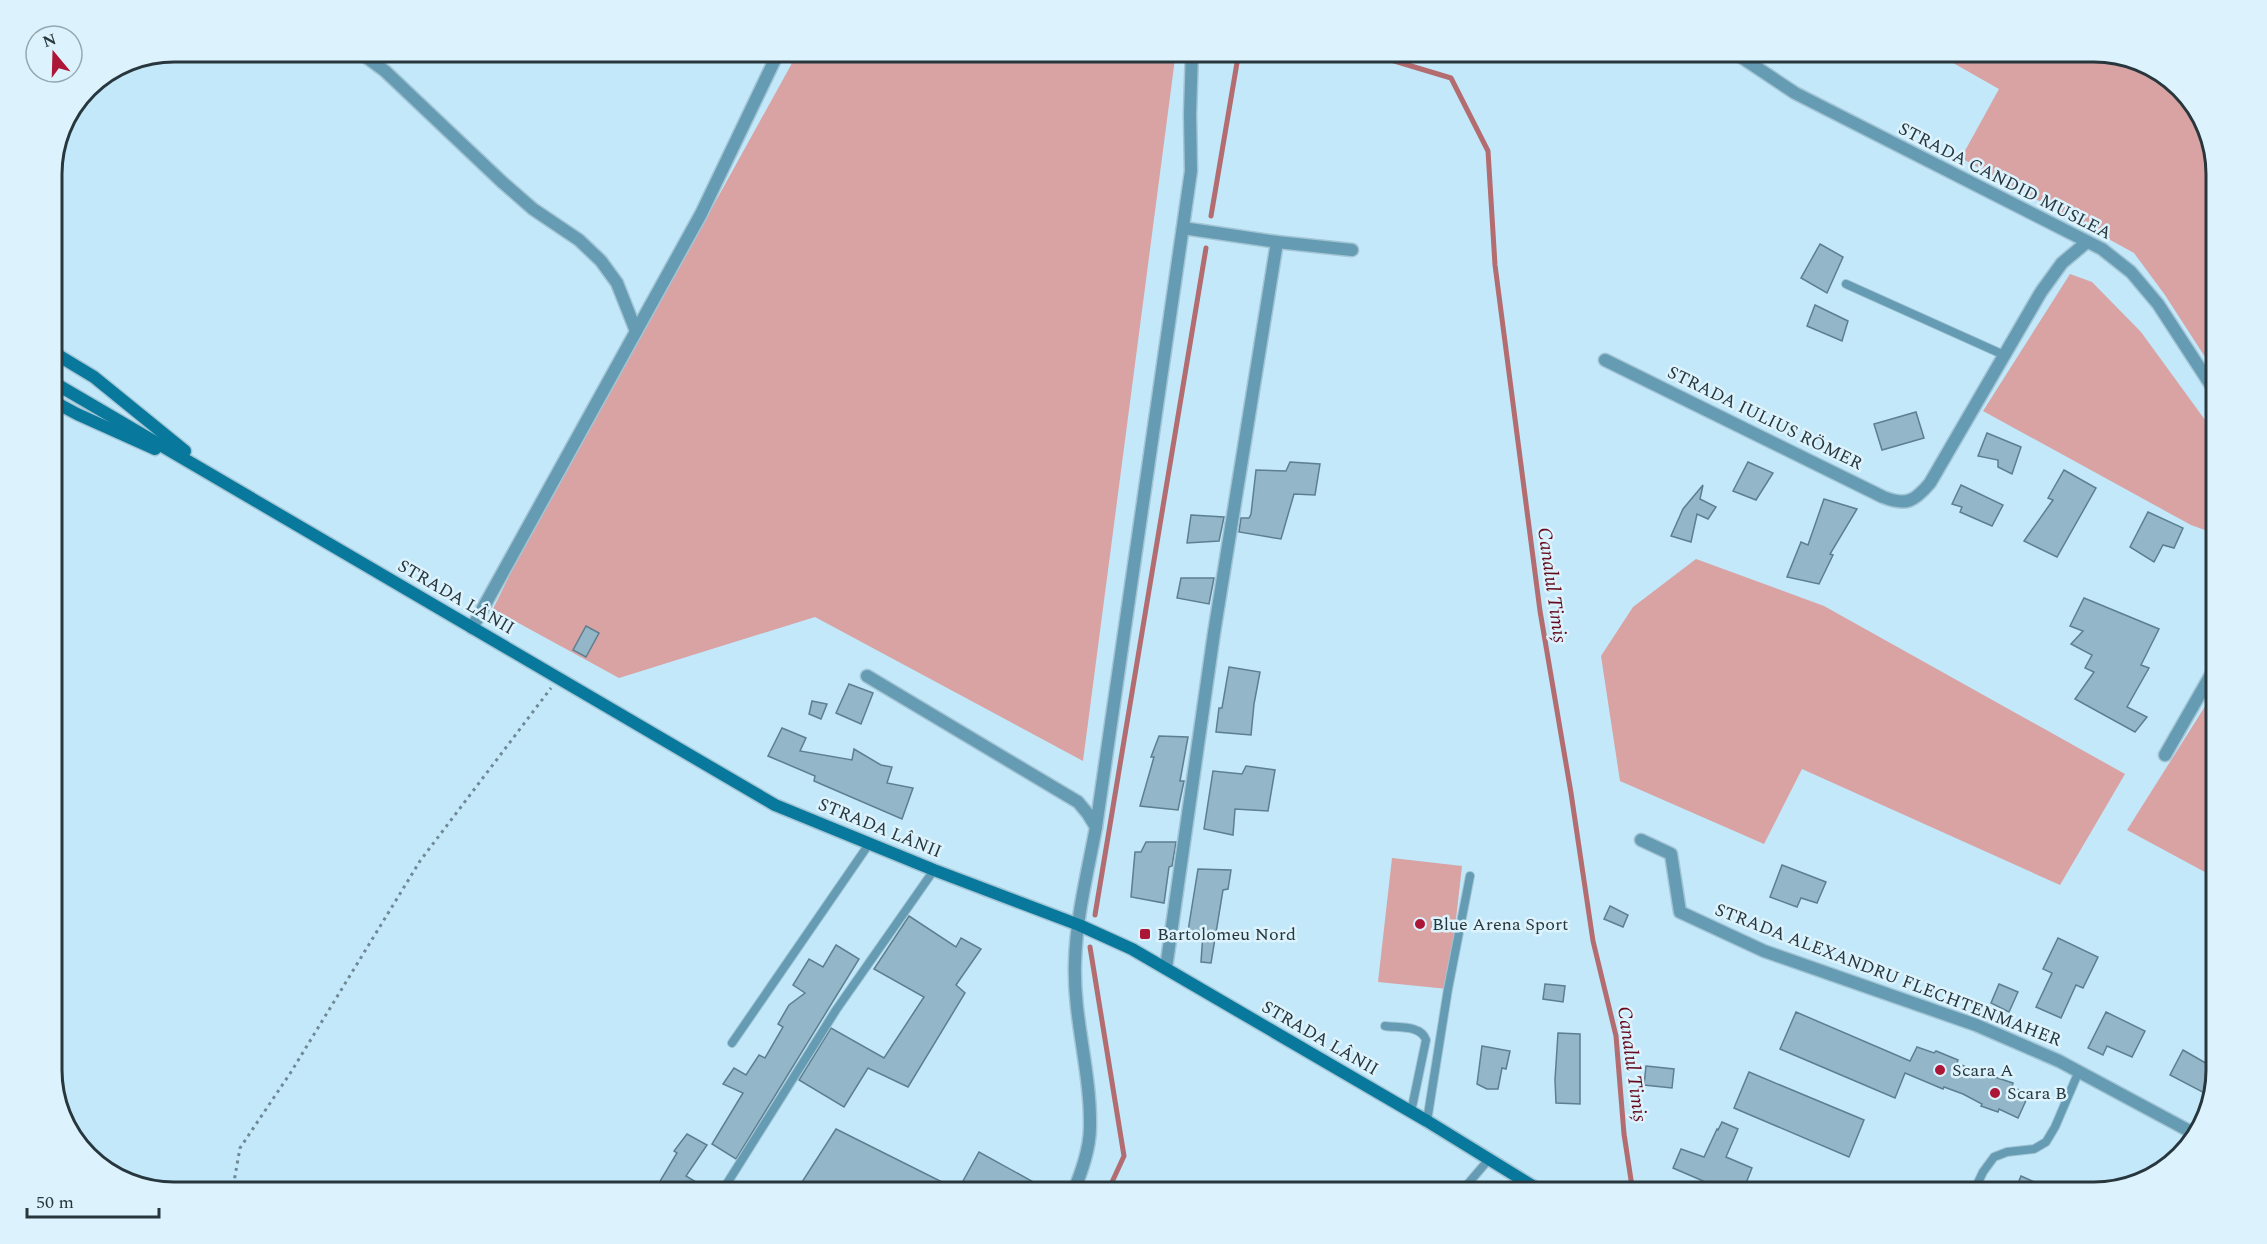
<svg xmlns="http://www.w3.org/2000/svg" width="2267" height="1244" viewBox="0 0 2267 1244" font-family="Spectral,serif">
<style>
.green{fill:#d9a2a3}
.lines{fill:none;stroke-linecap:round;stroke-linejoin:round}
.stream{stroke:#b36c6f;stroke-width:5}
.building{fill:#93b7c8;stroke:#5d7f8f;stroke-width:1.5}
.service-casing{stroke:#a3c5d4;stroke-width:10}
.minor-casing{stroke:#a3c5d4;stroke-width:15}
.secondary-casing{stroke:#a3c5d4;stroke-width:15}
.path{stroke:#6f8995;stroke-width:3;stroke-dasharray:3 4.5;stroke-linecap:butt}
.service{stroke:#659cb4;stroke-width:8}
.minor{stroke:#659cb4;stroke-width:12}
.secondary{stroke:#08799c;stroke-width:12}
.poi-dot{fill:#ad1737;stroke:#dcf3fd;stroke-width:2}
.labels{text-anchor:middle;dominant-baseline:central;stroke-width:5;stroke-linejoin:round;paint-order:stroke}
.street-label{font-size:18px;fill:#28373d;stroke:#dcf3fd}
.poi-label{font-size:18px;fill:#28373d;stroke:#dcf3fd;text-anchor:start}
.water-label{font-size:20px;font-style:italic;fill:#650a1d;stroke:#dcf3fd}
.rim{fill:none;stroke:#28373d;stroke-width:3}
</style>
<rect width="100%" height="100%" fill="#c2e8fa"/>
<g class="green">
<path d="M794,51H1176L1083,761L815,617L619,678L493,609L514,566L791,65Z"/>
<path d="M1932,51H2093L2148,64L2196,106L2216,166V374L2165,295L2134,253L1961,158L1999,89Z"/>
<path d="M2070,274L2092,282L2141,332L2216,435V534L2191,525L1983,411Z"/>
<path d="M1696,559L1824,606L2125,774L2060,885L1802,769L1764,844L1620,781L1601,656L1633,607Z"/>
<path d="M2216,689V878L2127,830Z"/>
<path d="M1392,858L1462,866L1448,989L1378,982Z"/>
</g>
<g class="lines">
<g class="stream">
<path d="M1361,51L1451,78L1488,151L1495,265L1540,611L1571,793L1593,941L1616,1036L1624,1134L1633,1193"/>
<path d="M1211,216L1239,51"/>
<path d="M1095,915L1206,248"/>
<path d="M1090,947L1124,1156L1107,1193"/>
</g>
</g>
<g class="building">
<path d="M1820,244L1843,257L1827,293L1801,278Z"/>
<path d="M1815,305L1848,321L1842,341L1807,326Z"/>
<path d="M1916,412L1924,438L1882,450L1874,424Z"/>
<path d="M1987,433L2021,447L2012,474L1998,467V460L1978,456Z"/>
<path d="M1290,462L1320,464L1315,495L1294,494L1281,539L1239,532L1241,518H1249L1251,514L1256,470L1286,471Z"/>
<path d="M1748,462L1773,473L1756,500L1733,491Z"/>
<path d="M2064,470L2096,488L2057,557L2024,541L2053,500L2048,498Z"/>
<path d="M1703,485L1700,499L1716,507L1708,519L1697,514L1691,542L1671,536L1683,509Z"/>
<path d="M1961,485L2003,505L1992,526L1960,512L1962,507L1952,504Z"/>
<path d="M1824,499L1857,509L1830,554L1833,555L1819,584L1787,577L1801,542L1808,545Z"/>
<path d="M2148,512L2183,528L2174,548L2163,545L2154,562L2130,547Z"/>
<path d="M1191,515L1224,517L1219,541L1187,543Z"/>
<path d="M1181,578H1214L1209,604L1177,598Z"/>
<path d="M2084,598L2159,629L2141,665L2149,668L2127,707L2147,717L2135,732L2075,699L2094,672L2085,668L2092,655L2071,644L2083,631L2070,626Z"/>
<path d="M586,626L599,633L586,657L573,650Z"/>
<path d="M1229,667L1260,672L1254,704L1251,735L1216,732L1219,708H1222Z"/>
<path d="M849,684L873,693L861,724L836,713Z"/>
<path d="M812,701L827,704L821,719L809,714Z"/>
<path d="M782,728L806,738L800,751L852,760L854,749L881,765L892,767L887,783L913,788L902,819L814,781L815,776L768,756Z"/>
<path d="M1159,736L1188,737L1180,781H1184L1178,810L1140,806L1154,757H1151Z"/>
<path d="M1246,766L1275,770L1268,811L1235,809L1233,835L1204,829L1213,771L1242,774Z"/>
<path d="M1146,842H1176L1172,866L1169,867L1164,903L1131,897L1135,852H1141Z"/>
<path d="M1782,865L1826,882L1817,903L1801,898L1797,907L1770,897Z"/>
<path d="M1198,869L1231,870L1228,889L1223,890L1211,963L1201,962L1203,933L1188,931Z"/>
<path d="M1610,906L1628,915L1623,927L1604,919Z"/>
<path d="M909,916L956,947L961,938L981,949L956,985L965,993L908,1087L868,1068L844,1107L799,1080L831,1028L884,1058L924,997L874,969Z"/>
<path d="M2058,938L2098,957L2083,988L2076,985L2061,1018L2036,1007L2052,973L2043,969Z"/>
<path d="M836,945L859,959L736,1159L712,1144L743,1093L723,1084L734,1068L746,1075L759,1055L765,1058L783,1027L778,1024L789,1005L805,993L793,985L809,959L823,967Z"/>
<path d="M1545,984L1565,986L1563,1002L1543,999Z"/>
<path d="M1999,984L2018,992L2009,1012L1991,1003Z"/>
<path d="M1796,1012L1910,1061L1917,1047L1934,1053L1936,1051L1958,1060L1957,1063L1973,1070L2013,1083L2012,1087L2029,1094L2018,1118L1999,1109L1998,1112L1981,1106L1982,1104L1963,1094L1944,1087L1943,1089L1905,1073L1895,1098L1780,1049Z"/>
<path d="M2106,1012L2145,1031L2132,1057L2107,1046L2103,1055L2088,1048Z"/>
<path d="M1558,1033L1580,1034V1104L1556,1103L1555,1080Z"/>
<path d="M1482,1046L1510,1051L1506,1069L1502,1068L1498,1089H1487L1477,1084Z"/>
<path d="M2183,1050L2216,1069L2210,1096L2170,1075Z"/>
<path d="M1646,1066L1674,1069L1672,1088L1644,1085Z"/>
<path d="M1749,1072L1864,1120L1849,1157L1734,1108Z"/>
<path d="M1722,1122L1738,1129L1726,1157L1752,1168L1742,1193H1731L1673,1168L1681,1149L1704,1157L1717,1129L1718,1130Z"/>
<path d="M836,1129L958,1190L979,1152L1037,1184L1032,1193H795Z"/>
<path d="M687,1134L707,1145L686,1176L714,1193H653L677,1153L674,1151Z"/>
<path d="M2021,1176L2059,1193H2014Z"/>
</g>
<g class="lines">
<g class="service-casing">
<g id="service">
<path d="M1846,284L2004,355"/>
<path d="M1385,1026C1399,1028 1421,1025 1426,1040L1411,1112"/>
<path d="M732,1043L869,844"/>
<path d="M1427,1121L1448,989L1470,876"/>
<path d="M721,1193L836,1010L934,870"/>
<path d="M1460,1193L1490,1158"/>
<path d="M1973,1193L1983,1172L1994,1157L2007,1152L2034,1149L2046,1142L2055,1127L2079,1071"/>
</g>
</g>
<g class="minor-casing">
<g id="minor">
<path d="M358,51L385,71L501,181L533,209L579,240L601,261L617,283L636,331"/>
<path d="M1732,51L1795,93L2102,249L2131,272L2158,304L2216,393"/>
<path d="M1183,228L1277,242L1352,250"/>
<path d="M1605,360L1883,497C1906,506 1914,502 1930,483L2041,292L2062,263L2087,242"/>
<path d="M472,628L701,214L779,51"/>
<path d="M867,676L1078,802L1088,814L1096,827C1088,871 1076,917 1075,963C1073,1018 1091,1071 1090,1127C1090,1149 1081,1173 1073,1193"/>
<path d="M2165,755L2216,666"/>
<path d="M1096,827L1191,171L1190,114L1192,51"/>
<path d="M1641,840L1671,854L1680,912L1764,951L1976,1025L2059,1061L2195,1134"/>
<path d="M1166,968L1214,633L1277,242"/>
</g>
</g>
<g class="secondary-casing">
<g id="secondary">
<path d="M51,351L94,377L185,451"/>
<path d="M51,381L775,805L934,870L1079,925L1132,949L1427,1121L1544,1193"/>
<path d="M51,400L77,414L155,449"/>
</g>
</g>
<path class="path" d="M232,1193L240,1148L291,1072L420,861L551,688"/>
<use href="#service" class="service"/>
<use href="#minor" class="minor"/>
<use href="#secondary" class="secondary"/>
</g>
<g class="poi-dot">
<circle cx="1420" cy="924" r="6"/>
<rect x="1139" y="928" width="12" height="12" rx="3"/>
<circle cx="1940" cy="1070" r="6"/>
<circle cx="1995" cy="1093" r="6"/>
</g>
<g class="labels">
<g class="street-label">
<text transform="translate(2005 181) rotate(27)">STRADA CANDID MUSLEA</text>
<text transform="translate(1765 418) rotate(26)">STRADA IULIUS RÖMER</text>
<text transform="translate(456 597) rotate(30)">STRADA LÂNII</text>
<text transform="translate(880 828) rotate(22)">STRADA LÂNII</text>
<text transform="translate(1888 975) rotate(21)">STRADA ALEXANDRU FLECHTENMAHER</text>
<text transform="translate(1320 1038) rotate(30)">STRADA LÂNII</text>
</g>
<g class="poi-label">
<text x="1432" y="924">Blue Arena Sport</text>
<text x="1157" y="934">Bartolomeu Nord</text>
<text x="1952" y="1070">Scara A</text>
<text x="2007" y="1093">Scara B</text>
</g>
<g class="water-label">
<text transform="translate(1552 585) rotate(82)">Canalul Timiș</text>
<text transform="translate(1632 1064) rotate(82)">Canalul Timiș</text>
</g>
</g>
<path d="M0 0H2267V1244H0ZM174 62H2094A112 112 0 0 1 2206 174V1070A112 112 0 0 1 2094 1182H174A112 112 0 0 1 62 1070V174A112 112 0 0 1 174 62Z" fill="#dcf3fd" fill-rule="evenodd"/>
<path class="rim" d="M174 62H2094A112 112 0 0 1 2206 174V1070A112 112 0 0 1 2094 1182H174A112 112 0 0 1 62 1070V174A112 112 0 0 1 174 62Z"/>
<g transform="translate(54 54) rotate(341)"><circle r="28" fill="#dcf3fd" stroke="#94a8b0" stroke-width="1.5"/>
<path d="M0-4.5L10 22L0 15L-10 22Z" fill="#ad1737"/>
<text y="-9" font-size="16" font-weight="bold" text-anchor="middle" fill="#28373d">N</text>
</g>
<path d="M27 1208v9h132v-9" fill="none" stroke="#28373d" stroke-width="3"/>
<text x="36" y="1208" font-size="18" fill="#28373d" stroke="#dcf3fd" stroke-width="4.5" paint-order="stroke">50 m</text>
</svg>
